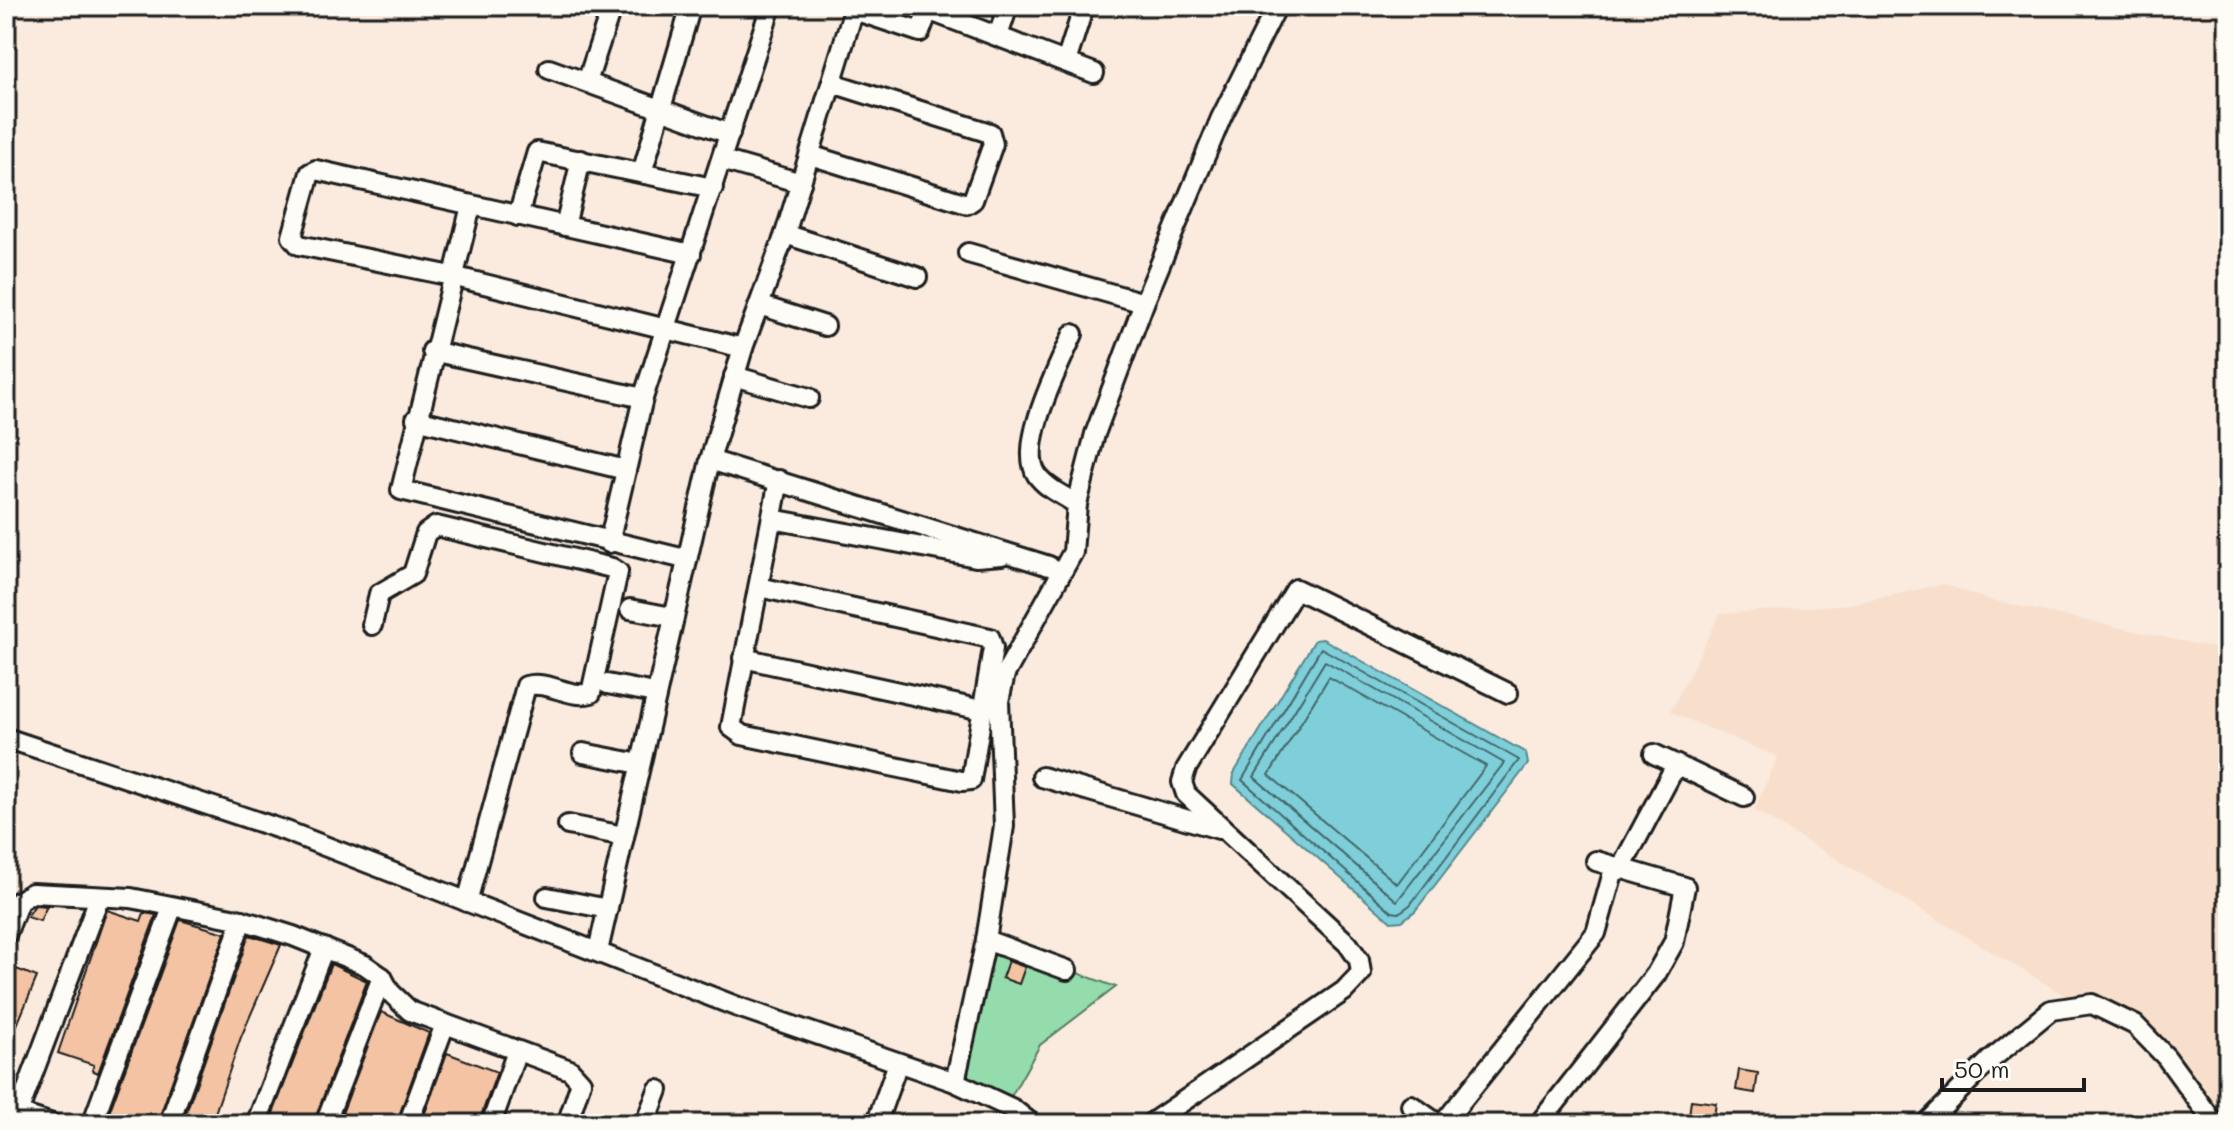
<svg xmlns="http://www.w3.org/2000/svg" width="2234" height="1130" viewBox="0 0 2234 1130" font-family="Mali,sans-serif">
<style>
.built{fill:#f8dfcc}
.green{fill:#94dcab;stroke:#587c64;stroke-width:2}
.water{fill:#7ecfd9;stroke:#57878d;stroke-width:2}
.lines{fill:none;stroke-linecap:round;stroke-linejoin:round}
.shore{stroke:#436468;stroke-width:2}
.building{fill:#f3c3a3;stroke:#1c1c1c;stroke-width:2}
.minor-casing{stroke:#1c1c1c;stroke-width:24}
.minor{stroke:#fdfcf7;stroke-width:18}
</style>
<rect width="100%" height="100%" fill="#faebde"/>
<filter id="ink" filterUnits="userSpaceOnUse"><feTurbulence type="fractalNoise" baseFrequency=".0125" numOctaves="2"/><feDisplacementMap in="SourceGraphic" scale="16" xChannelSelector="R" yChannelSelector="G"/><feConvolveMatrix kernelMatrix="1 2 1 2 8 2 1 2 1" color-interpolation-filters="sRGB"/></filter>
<g filter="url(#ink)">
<path class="built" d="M1944,584L1986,599L2228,651V1124H2200L2150,1040L2089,1010L1754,810L1778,757L1670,712L1720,614L1850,604Z"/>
<path class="green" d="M982,938L1116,987L1040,1045L1009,1100L952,1078Z"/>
<path class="water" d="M1323,639L1526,753L1528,764L1415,911L1402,921L1391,922L1233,784L1234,773L1315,640Z"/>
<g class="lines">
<g class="shore">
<path d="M1321,648L1519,760L1410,905L1399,913L1392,912L1242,780Z"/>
<path d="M1325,661L1504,763L1397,901L1254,777Z"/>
<path d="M1329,677L1486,766L1397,884L1269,775Z"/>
</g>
</g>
<g class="building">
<path d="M35,905L47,906L40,921L27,917Z"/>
<path d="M107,910L141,921L144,913L156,915L98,1073L92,1070L94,1065L58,1053Z"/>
<path d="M180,920L225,933L157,1124H113L106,1121Z"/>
<path d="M249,935L281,945L241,1037L213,1119L210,1124H182Z"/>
<path d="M1008,961L1025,967L1019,984L1002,978Z"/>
<path d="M331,964L367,981L313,1124H269Z"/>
<path d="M6,965L37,977L17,1025L6,1021Z"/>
<path d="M381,1012L429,1033L396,1124H338Z"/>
<path d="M447,1053L497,1072L478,1124H421Z"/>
<path d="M1739,1070L1758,1073L1755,1093L1736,1090Z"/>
<path d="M1691,1100L1716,1103L1713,1124H1688Z"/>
</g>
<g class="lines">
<g class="minor-casing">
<g id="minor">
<path d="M854,10L920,32L930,6"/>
<path d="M928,10L1094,73"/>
<path d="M998,36L1008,6"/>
<path d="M1066,62L1084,6"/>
<path d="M549,69L730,134"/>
<path d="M587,82L612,6"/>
<path d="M810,155L967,204L973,200L993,144L990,133L832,83"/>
<path d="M722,160L801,183"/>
<path d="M642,173L691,6"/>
<path d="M471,206L401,490L685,559"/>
<path d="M518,216L537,152L713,188"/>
<path d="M565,226L581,160"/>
<path d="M785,234L917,277"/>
<path d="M968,253L1144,303"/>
<path d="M691,254L316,170L310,173L292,237L299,245L452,276L743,348"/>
<path d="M759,305L825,326"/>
<path d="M1073,334C1060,364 1017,445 1037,475C1046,488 1064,496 1077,504"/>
<path d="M432,351L643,398"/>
<path d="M734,376L809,398"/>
<path d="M416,419L626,470"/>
<path d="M710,460L1049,566"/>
<path d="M772,519L976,557L1002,555"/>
<path d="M609,543L643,398L771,6"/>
<path d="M759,587L990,638L993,648L971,780L962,781L742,735L731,727L779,480"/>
<path d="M630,609L672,617"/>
<path d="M372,625L379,594L413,574L426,533L436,526L612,568L618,572L591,693C570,699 548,680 526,686L467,902"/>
<path d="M743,658L982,710"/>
<path d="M607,684L655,693"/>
<path d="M6,738L286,831L738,1007L955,1082L1013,1109L1032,1124"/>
<path d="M583,753L640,764"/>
<path d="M1654,754L1744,797"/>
<path d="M1042,777L1219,829"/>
<path d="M568,825L624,836"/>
<path d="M1620,870L1676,765"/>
<path d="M547,897L608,909"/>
<path d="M6,935L19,901L32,893L131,898L242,920L293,936L365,965L382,977L390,992L410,1011L570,1070L581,1082L567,1124"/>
<path d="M986,940L1067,970"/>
<path d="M598,951L710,460L743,348L785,234L855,6"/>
<path d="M955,1082L986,940L1004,826L999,701L1005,674L1073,552L1077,504L1095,434L1144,303L1221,118L1277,6"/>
<path d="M1411,1105L1438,1124"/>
<path d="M6,1109L52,1124"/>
<path d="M18,1113L99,898"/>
<path d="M92,1124L172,908"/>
<path d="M169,1124L242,920"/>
<path d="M256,1124L324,948"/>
<path d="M325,1124L382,977"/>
<path d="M408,1124L445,1024"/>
<path d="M491,1124L517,1051"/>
<path d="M645,1124L658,1090"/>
<path d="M876,1124L898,1063"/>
<path d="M1150,1124L1344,991L1361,973L1359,960L1348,944L1186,794L1182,782L1186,769L1296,589L1508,693"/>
<path d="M1443,1124L1596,933L1614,869"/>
<path d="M1539,1124L1656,974L1674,942L1685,887L1596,861"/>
<path d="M1926,1124L1989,1061L2051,1010L2092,1004L2135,1025L2166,1057L2215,1124"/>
</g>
</g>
<use href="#minor" class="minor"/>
</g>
</g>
<rect width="2234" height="1130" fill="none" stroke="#fdfcf7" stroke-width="32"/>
<rect x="16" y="16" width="2202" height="1098" fill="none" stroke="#1c1c1c" stroke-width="3" filter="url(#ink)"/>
<path d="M1942 1078v12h142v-12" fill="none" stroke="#1c1c1c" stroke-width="4"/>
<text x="1954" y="1078" font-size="24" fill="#1c1c1c" stroke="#fdfcf7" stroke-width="6" paint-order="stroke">50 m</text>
</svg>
